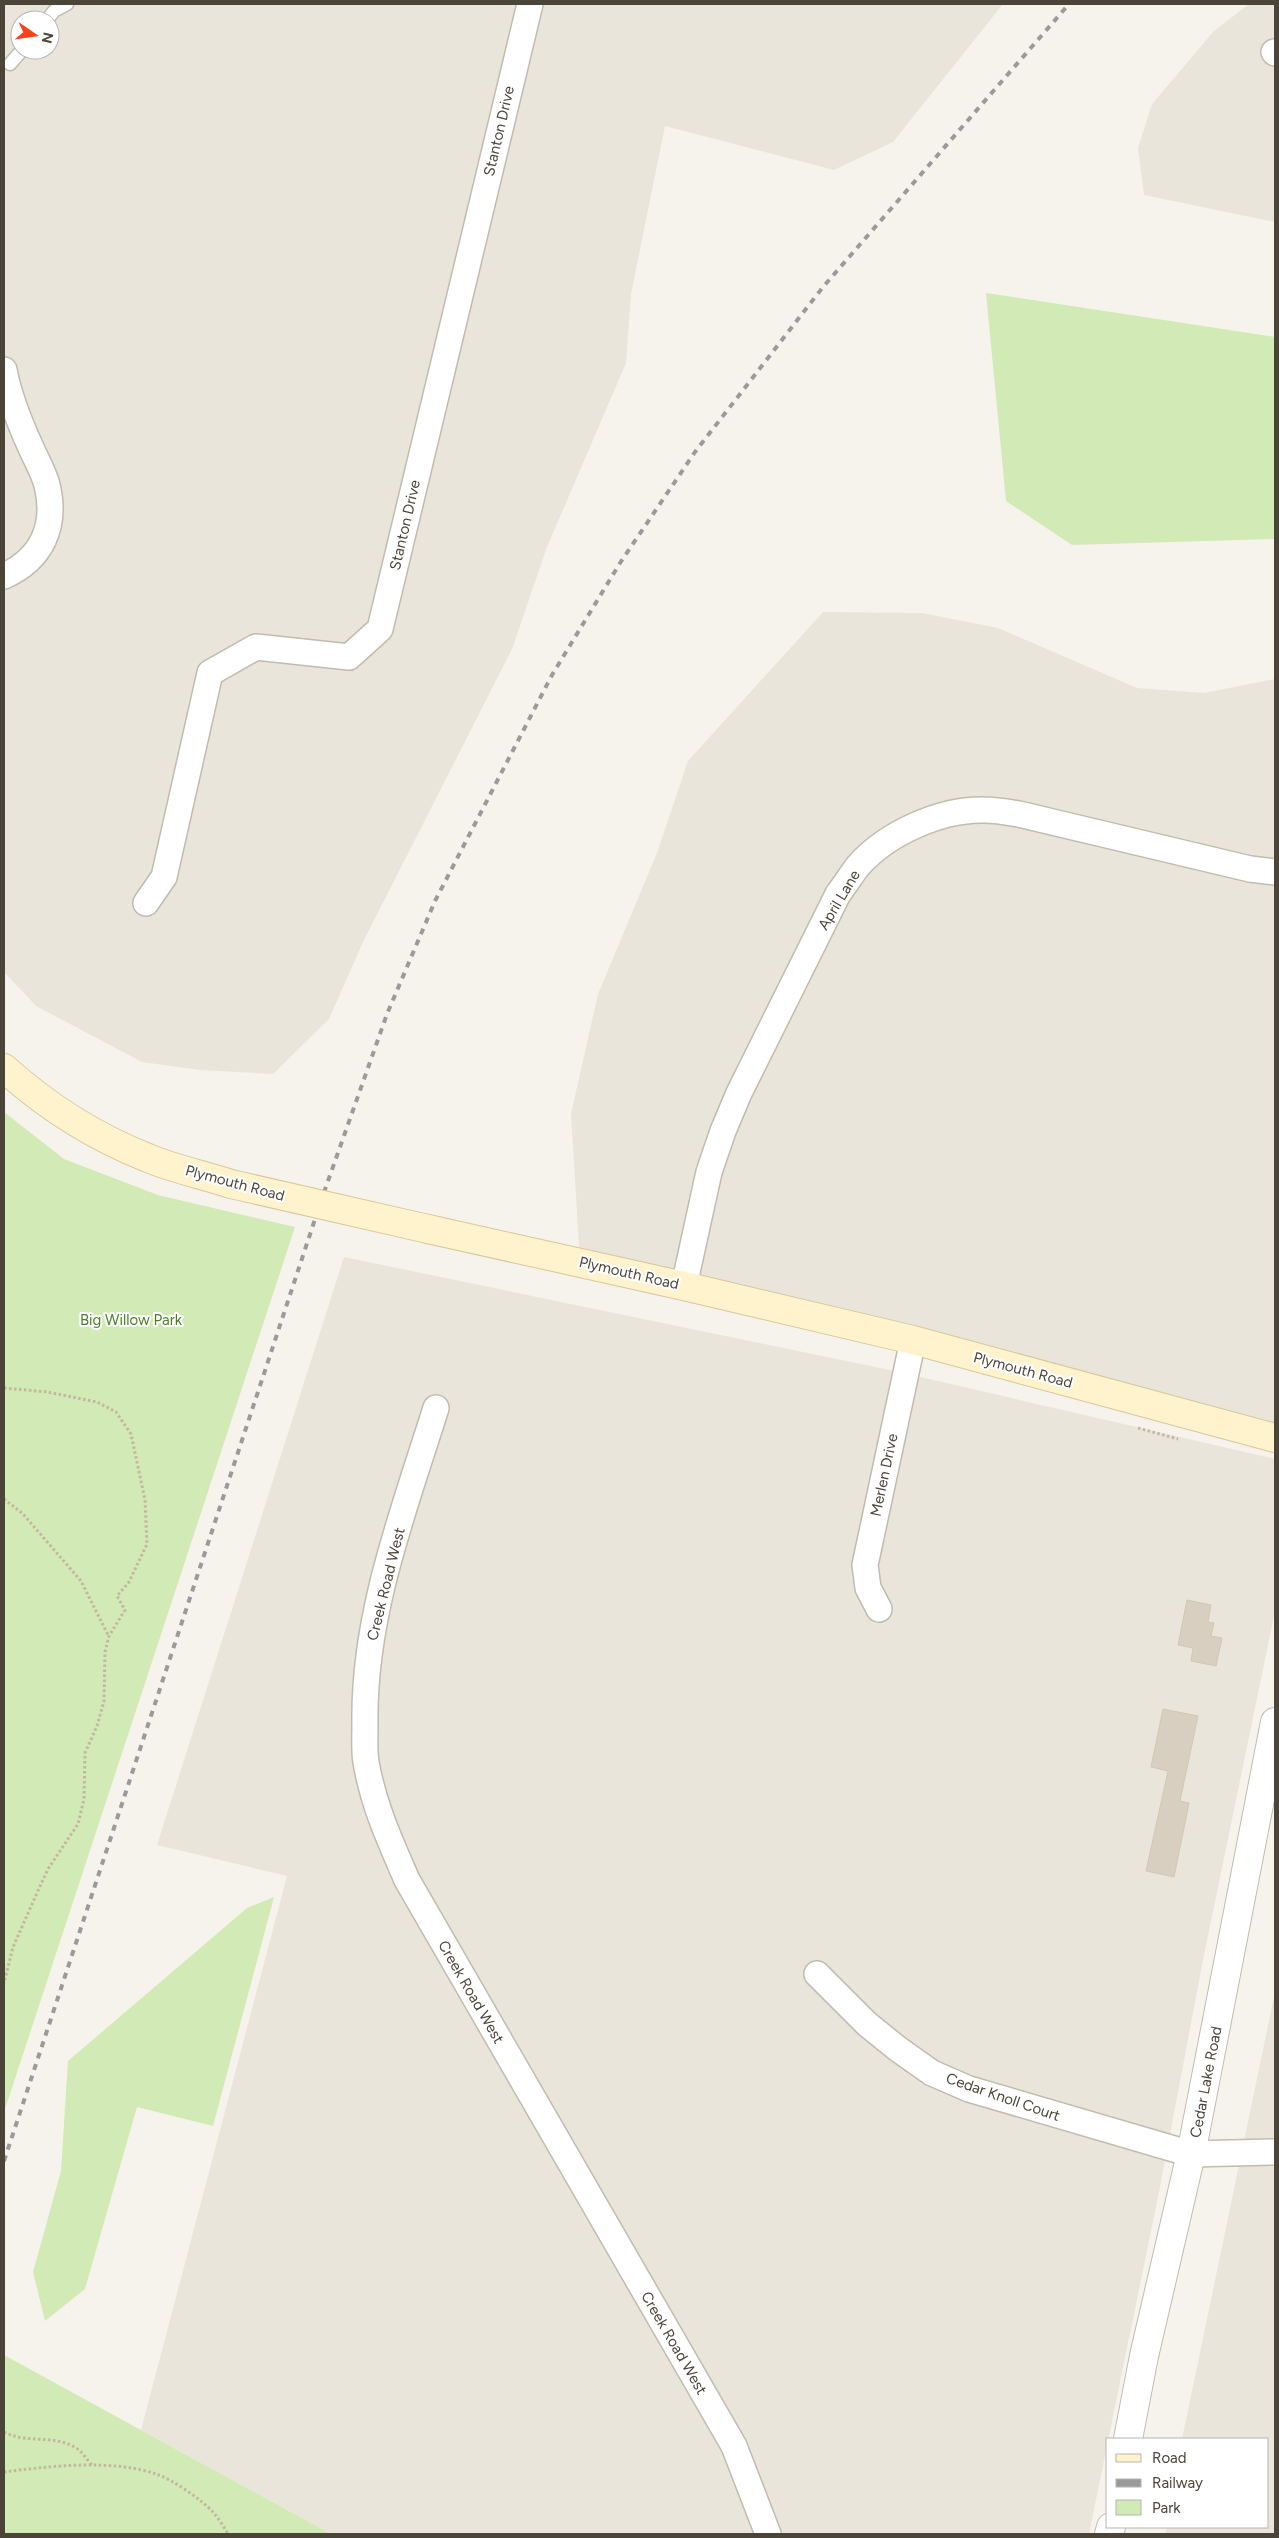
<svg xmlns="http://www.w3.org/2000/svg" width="1279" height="2538" viewBox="0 0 1279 2538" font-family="Figtree,sans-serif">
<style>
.residential{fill:#eae5da;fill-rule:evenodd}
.green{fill:#d2eab5}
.building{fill:#d8cfc1;stroke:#d3c7b4}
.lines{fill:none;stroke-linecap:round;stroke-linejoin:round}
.service-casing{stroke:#c2bbae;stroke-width:15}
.minor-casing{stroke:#c2bbae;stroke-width:28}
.tertiary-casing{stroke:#c2bbae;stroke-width:30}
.secondary-casing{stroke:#d6c79b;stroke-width:30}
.path{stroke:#c4b79f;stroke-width:3;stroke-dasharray:2.5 2.5;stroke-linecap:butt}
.service{stroke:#fff;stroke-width:12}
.minor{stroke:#fff;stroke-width:25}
.tertiary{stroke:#fff;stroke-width:28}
.secondary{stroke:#fff3cd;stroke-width:28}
.rail{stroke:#9a9a9a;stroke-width:4;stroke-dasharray:6 6;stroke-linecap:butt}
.secondary-bridge-casing{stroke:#d6c79b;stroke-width:30;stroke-linecap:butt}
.secondary-bridge{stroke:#fff3cd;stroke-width:28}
.labels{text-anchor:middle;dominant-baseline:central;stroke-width:4;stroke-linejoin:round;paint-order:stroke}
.street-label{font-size:15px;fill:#4b4439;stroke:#fff}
.park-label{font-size:15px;fill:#4a7f2a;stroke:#fff}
</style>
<rect width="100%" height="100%" fill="#f6f3ec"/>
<g class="residential">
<path d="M4,4H1003L893,142L834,170L665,126L631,294L626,363L547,547L512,649L363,942L329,1019L273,1074L200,1070L142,1062L36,1006L4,972ZM20,20H50V50H20Z"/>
<path d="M1249,4H1275V222L1144,195L1138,148L1152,104L1214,31Z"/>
<path d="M823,612L922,613L998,628L1137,688L1204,693L1275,679V1438L580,1262L571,1114L598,994L657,853L688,761Z"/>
<path d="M344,1257L890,1370L1275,1459V1611L1203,1960L1160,2187L1089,2534H331L141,2430L287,1876L157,1845Z"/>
<path d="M1275,1992V2534H1165L1167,2527H1268V2439H1182Z"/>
</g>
<g class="green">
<path d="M986,293L1275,337V539L1072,545L1006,501Z"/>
<path d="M4,1112L64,1159L158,1195L295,1227L4,2112Z"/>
<path d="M274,1897L213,2126L137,2107L85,2289L45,2321L33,2272L61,2171L68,2061L247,1908Z"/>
<path d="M4,2355L331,2534H4Z"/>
</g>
<g class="building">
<path d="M1187,1600L1211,1605L1208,1622L1214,1623L1211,1636L1222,1638L1216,1666L1191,1661L1193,1648L1178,1645Z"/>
<path d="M1163,1709L1198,1716L1180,1801L1189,1803L1174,1877L1146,1871L1168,1771L1151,1767Z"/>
</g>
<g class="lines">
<g class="service-casing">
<g id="service">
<path d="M47,20L54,11L67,4"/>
<path d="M10,64L22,50"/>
</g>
</g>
<g class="minor-casing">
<g id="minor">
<path d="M1274,52L1275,53"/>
<path d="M4,370C9,397 20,424 32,450C37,461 44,473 47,485C57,526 42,559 4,576"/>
<path d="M146,903L164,877L210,673L256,647L349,657L380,629L530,4"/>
<path d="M684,1286L709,1172L723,1131L739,1093L838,894C845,885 851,875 858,866C887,833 941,809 984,810C996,810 1007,812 1019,814L1250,869L1275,872"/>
<path d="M436,1408C404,1510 363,1615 365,1724C365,1736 364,1750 366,1762C373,1804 390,1841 407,1880L734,2446L768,2534"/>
<path d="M879,1609L868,1588L865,1565L913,1340"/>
<path d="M817,1974L867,2024L898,2049L932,2073L969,2089L1191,2154L1275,2152"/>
</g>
</g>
<g class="tertiary-casing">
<g id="tertiary">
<path d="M1128,2439L1144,2356L1191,2154L1275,1722"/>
<path d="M1109,2534L1111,2527"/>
</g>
</g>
<g class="secondary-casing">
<g id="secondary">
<path d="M4,1068C46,1106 95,1137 148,1158C174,1169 204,1175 231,1184"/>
<path d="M428,1229L684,1286L913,1340L1275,1438"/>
</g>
</g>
<g class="path">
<path d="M4,1388L48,1392L97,1402L116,1412L131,1434L145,1500L147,1544L129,1582L117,1596L125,1610L109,1636L105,1652L104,1701L97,1726L85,1753L84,1799L78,1824L48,1869L41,1884L13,1947L4,1983"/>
<path d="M1138,1428L1178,1439"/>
<path d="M4,1499L23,1514L81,1581L108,1635"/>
<path d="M4,2432C26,2444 54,2434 76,2448C82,2451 87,2460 92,2465"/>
<path d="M4,2472C49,2466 113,2459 156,2474C172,2479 202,2500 213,2512C219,2519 224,2527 228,2534"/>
</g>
<use href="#service" class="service"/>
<use href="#minor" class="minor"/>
<use href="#tertiary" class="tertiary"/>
<use href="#secondary" class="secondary"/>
<path class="rail" d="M4,2161L322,1198L387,1014L435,901L552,675L620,563L695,452L823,287L1069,4"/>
<g class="secondary-bridge-casing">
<path id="secondary-bridge" d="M231,1184L428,1229"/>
</g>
<use href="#secondary-bridge" class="secondary-bridge"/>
</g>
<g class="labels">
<g class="street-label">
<text transform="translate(499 131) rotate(-77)">Stanton Drive</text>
<text transform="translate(405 525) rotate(-77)">Stanton Drive</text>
<text transform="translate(839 900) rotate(-59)">April Lane</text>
<text transform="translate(235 1183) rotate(15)">Plymouth Road</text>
<text transform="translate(629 1273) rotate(13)">Plymouth Road</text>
<text transform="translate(1023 1370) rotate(15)">Plymouth Road</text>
<text transform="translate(884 1475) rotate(-78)">Merlen Drive</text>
<text transform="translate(386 1584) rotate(-76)">Creek Road West</text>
<text transform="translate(471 1992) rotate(60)">Creek Road West</text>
<text transform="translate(1206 2082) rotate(-79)">Cedar Lake Road</text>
<text transform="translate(1003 2097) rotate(19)">Cedar Knoll Court</text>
<text transform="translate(674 2343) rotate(60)">Creek Road West</text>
</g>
<g class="park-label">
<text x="131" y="1320">Big Willow Park</text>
</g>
</g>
<rect width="1279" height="2538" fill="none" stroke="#4b4439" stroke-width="10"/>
<rect x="1106" y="2438" width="162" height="90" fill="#ffffff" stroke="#b7b4b0"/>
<rect x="1116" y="2454" width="25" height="8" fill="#fff3cd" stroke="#b7b4b0"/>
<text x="1152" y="2463" font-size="15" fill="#4b4439">Road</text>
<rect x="1116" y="2479" width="25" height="8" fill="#9a9a9a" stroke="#b7b4b0"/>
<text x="1152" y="2488" font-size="15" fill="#4b4439">Railway</text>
<rect x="1116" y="2500" width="25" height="15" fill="#d2eab5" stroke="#b7b4b0"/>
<text x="1152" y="2513" font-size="15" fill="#4b4439">Park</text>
<g transform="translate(35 35) rotate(103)"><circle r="24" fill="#ffffff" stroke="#b7b4b0"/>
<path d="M0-4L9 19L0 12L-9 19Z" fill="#fc3f1d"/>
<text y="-8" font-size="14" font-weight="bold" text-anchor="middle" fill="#4b4439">N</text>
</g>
</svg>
